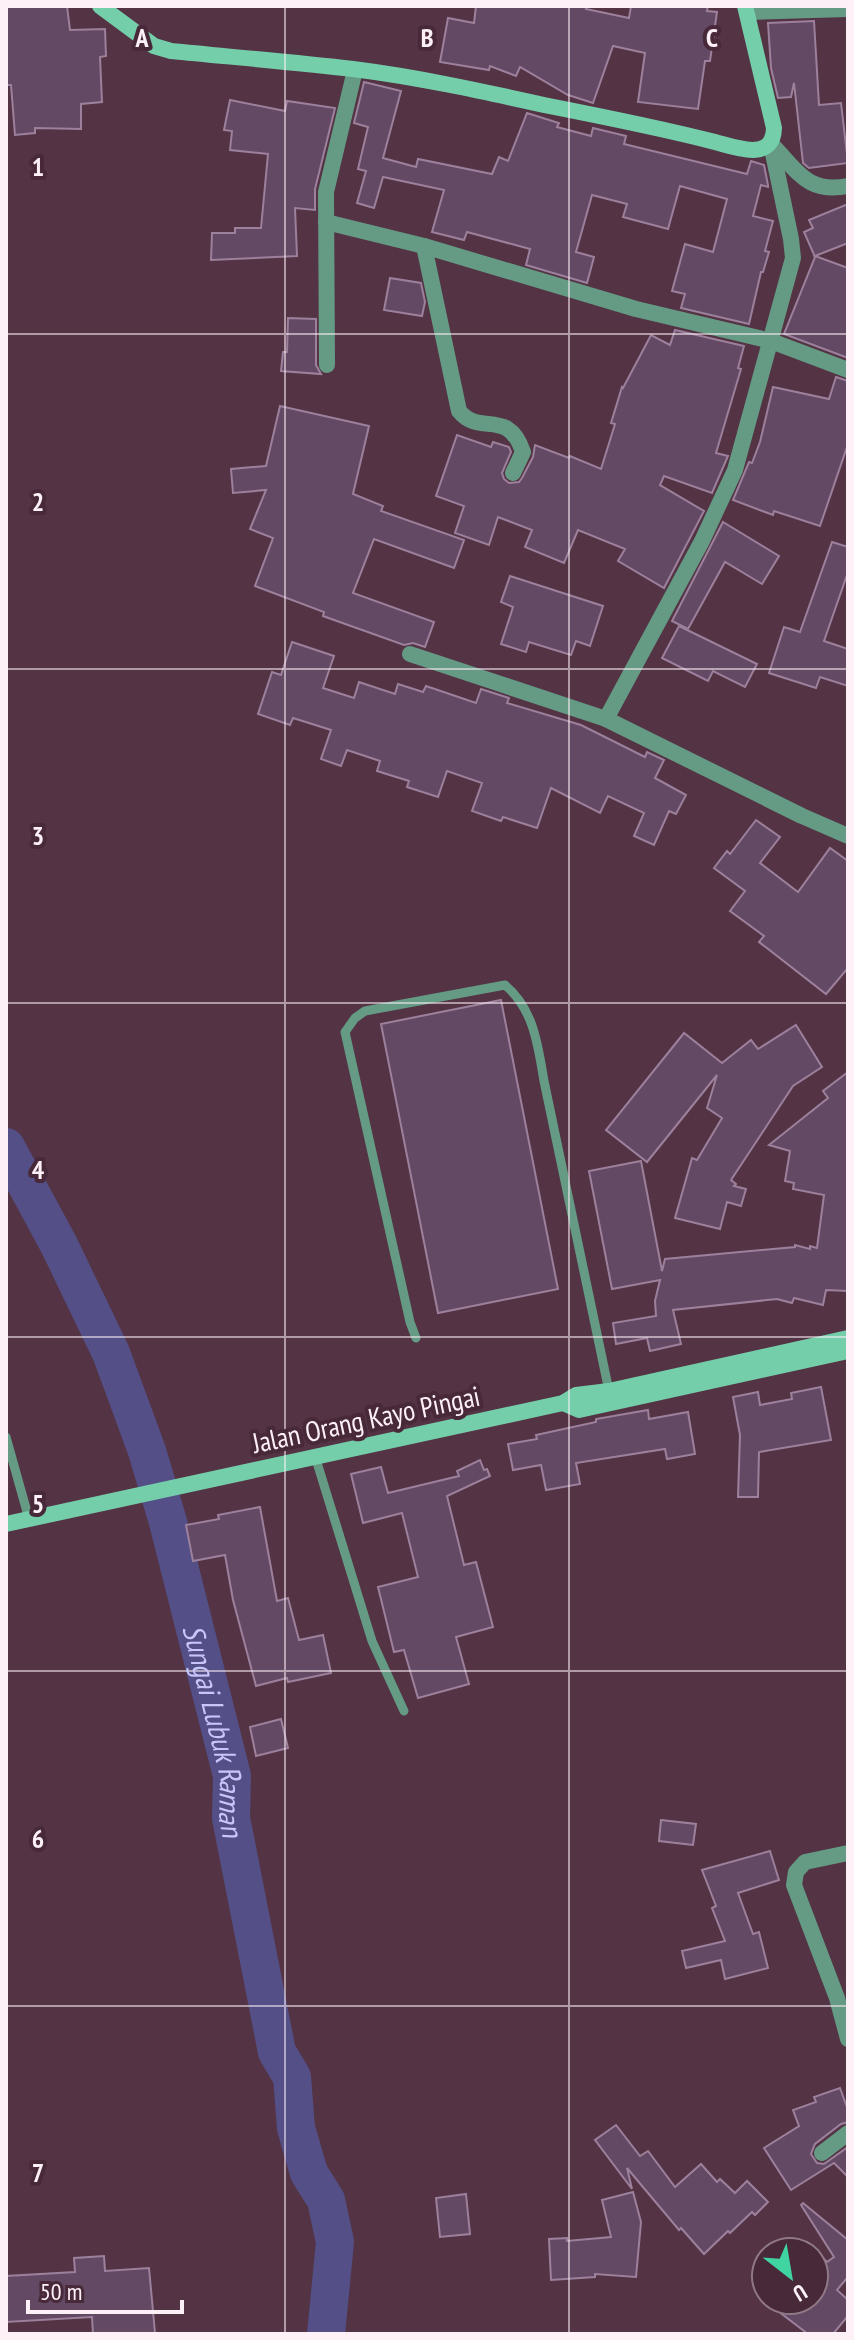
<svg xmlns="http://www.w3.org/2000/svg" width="854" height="2340" viewBox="0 0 854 2340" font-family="'PT Sans Narrow',sans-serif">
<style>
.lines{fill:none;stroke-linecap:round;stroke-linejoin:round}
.river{stroke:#545087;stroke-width:38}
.building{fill:#634963;stroke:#9c809c;stroke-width:2}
.lane{stroke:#659b84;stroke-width:9}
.street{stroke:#659b84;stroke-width:16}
.secondary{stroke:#75ceaa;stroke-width:16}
.grid{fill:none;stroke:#fdf0f7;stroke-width:2;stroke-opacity:0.55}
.labels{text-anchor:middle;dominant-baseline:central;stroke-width:8;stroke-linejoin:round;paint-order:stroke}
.street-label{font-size:28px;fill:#fdf0f7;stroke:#48293a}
.water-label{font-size:30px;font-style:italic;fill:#c8c6f9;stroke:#48293a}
.grid-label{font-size:26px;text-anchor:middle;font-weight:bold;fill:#fdf0f7;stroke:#48293a;stroke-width:8;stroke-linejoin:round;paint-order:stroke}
</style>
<rect width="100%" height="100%" fill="#533344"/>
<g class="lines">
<path class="river" id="s1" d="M6,1147L59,1245L111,1353L147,1451L168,1522L232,1776L231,1818L277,2052L292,2077L296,2128L309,2173L326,2200L335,2242L326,2334"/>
</g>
<g class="building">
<path d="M6,6H67L70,30L105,29L106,56L100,57L102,102L81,104V129L35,128V133L15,135L11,85H6Z"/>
<path d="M476,6H587L586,9L629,18L631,6H708L707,11L717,12L710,61H705L698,109L638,102L645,53L613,46L593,103L568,95L520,67L516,76L490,66L489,70L440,62L448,18L474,23Z"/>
<path d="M814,21L819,105L841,103L848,163L809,168L803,163L794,83L791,97L778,98L771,68L768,23Z"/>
<path d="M364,82L401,91L383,158L416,167L418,159L492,174L499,157L508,161L527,113L559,123L557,127L591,136L593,128L626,136L624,144L747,174L751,161L764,165L768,185V187L761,185L753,216L773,221L765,251L769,252L763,272H761L749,324L681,308L685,294L672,291L685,244L713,252L727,199L680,186L668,229L623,217L627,204L592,195L576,252L594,257L587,283L526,265L530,249L467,232L464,240L432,232L444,190L383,177L374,208L357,203L366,171L358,169L368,127L354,123Z"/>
<path d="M230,100L285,111L287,101L335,108L315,189V210L295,208L297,256L211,260L212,233H235V228H261L268,154L230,150L232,131L224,130Z"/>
<path d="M848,204V243L815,256L848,268V358L784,334L815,257L804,232L813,228L809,220Z"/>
<path d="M390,278L421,283L425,302L422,316L384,310Z"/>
<path d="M288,318L316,319V365L321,374L281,371L283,352H287Z"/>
<path d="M675,330L744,346L738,368L741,369L716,453L728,456L712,493L664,476L660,485L704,511L664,588L618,561L625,549L578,530L564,563L525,547L532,530L498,517L489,545L455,533L464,506L436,496L457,435L491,447L493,442L509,447L511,452L502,473L504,479L509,483L519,482L522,478L533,457L535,445L569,458L570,456L601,469L615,424L611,423L622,387L623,388L651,335L670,345Z"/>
<path d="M836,377L848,381V444L820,526L774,511L773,515L733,500L749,462L752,463L760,442L773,387L829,399Z"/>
<path d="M280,406L369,426L353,494L383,506L381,511L464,540L454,568L374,539L353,593L434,622L425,647L413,643L404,645L323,616L324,612L255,586L273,538L250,529L266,490L233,493L231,469L266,466Z"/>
<path d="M723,522L779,556L762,584L725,562L688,629L672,621Z"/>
<path d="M832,542L848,547V572L824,641L848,649V686L820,677L816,688L769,673L784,627L800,632Z"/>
<path d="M510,576L603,606L590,646L576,641L571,655L529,642L526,652L501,644L513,607L501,602Z"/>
<path d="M679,626L757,664L745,687L713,671L708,681L662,658Z"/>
<path d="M292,642L334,656L323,688L354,698L359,682L395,694L398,684L423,692L426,686L476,703L481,689L509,698L507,703L581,725L645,757L647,752L664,760L655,778L686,795L676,814L669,811L654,845L634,836L644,813L608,796L600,813L551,788L537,828L503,817L501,821L472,811L482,783L447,771L438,797L407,787L409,781L377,771L380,761L347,750L341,766L321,759L331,730L293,718L290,725L258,714L272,672L281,675Z"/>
<path d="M756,820L780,837L760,863L798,892L830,848L848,861V968L826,994L759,942L764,936L730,911L745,891L714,868L727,851L730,854Z"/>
<path d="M501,1000L558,1289L438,1313L381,1024Z"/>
<path d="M796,1025L822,1067L793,1086L731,1180L736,1184L734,1186L746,1189L741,1206L727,1202L720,1229L675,1218L692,1158L697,1160L722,1118L707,1108L717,1075L647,1162L606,1130L684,1033L722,1063L751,1040L758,1049Z"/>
<path d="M848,1072V1291L826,1290L823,1305L794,1298L792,1303L777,1299L673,1310L681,1344L650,1351L647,1338L616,1344L613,1323L656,1316L655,1301L660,1280L612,1289L589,1171L641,1161L662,1271L665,1259L795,1247V1245L810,1249V1246L817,1248L824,1195L793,1189L794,1183L785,1181L790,1151L769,1145L828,1098L823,1091Z"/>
<path d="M821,1387L831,1440L759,1452L758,1497H738L740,1435L733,1397L758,1392L760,1405L792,1399L791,1393Z"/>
<path d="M648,1410L649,1419L688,1412L695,1454L667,1459L665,1449L576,1463L580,1484L546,1490L541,1465L513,1470L508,1444L537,1439L536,1435L596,1422V1419Z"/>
<path d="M480,1460L484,1470L487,1469L490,1476L447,1496L464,1565L476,1562L493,1627L456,1637L469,1684L418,1698L404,1650L394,1652L378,1587L418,1577L402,1513L363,1523L351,1474L381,1467L388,1493L459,1476L457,1471Z"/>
<path d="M260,1507L277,1601L288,1598L299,1640L323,1635L331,1673L288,1682L287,1678L256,1686L233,1600L225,1555L193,1561L186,1525L219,1519L218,1515Z"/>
<path d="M281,1719L288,1748L256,1756L250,1727Z"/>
<path d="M661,1820L696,1824L693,1845L659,1841Z"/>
<path d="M770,1851L779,1880L738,1893L753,1934L759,1932L768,1968L725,1979L721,1960L686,1968L682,1951L725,1941L712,1908L716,1906L702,1870Z"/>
<path d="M840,2088L848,2110V2122L841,2124L815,2144L811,2154L817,2163L824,2164L848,2147V2177L834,2163L791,2190L764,2148L799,2126L793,2110L816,2102L814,2097Z"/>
<path d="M616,2125L640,2156L648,2151L675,2187L701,2164L717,2182L720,2179L735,2193L747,2181L768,2202L755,2215L752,2212L730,2233L728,2231L704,2254L681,2228L679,2230L627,2168L632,2189L595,2140Z"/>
<path d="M633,2192L641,2222L636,2277L595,2274V2277L551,2280L549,2239L567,2238V2241L611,2237L602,2200Z"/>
<path d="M466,2194L470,2234L440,2237L436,2198Z"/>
<path d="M803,2203L848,2240V2279L847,2278L837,2290L848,2300V2316L833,2334H808L778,2311L787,2300H814V2249L827,2262L834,2257L801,2205Z"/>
<path d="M104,2256L105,2271L149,2268L155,2333L93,2334L92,2317L6,2322V2276L75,2272L74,2258Z"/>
</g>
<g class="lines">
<g class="lane">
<path d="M416,1338L410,1322L345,1032L355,1018L365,1011L505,985C534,1009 538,1046 544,1081L609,1391"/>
<path d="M6,1437L29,1519"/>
<path d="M315,1456L372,1641L404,1711"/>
</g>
<g class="street">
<path d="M747,12L848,9"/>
<path d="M772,145C798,171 807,194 848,186"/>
<path d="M326,222L424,246L636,309L771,341L848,370"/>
<path d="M424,246L459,411C480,437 508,407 523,452L513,473"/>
<path d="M327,365L326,192L355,70"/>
<path d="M410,654L606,719L802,816L848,836"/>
<path d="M606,719L702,541L735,470L793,258L791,239L771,144"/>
<path d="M848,1853L805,1862L796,1872L794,1885L837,1998L848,2039"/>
<path d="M822,2153L848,2133"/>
</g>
<g class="secondary">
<path d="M100,6L154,46L171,51C232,57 293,62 353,69C417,77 481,91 544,105C600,116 656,127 711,141C732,146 773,164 774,128L745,6"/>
<path d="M563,1403L579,1410L848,1351"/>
<path d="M6,1524L563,1403L576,1395L609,1391L848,1338"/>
</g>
</g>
<path class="grid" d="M285,6V2334M569,6V2334M6,334H848M6,669H848M6,1003H848M6,1337H848M6,1671H848M6,2006H848"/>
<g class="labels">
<g class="street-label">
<text transform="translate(366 1419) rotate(-12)">Jalan Orang Kayo Pingai</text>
</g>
<g class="water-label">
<text stroke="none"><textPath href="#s1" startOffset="624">Sungai Lubuk Raman</textPath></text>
</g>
</g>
<g class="grid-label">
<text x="142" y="47">A</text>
<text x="427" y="47">B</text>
<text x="712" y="47">C</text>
<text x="38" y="176">1</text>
<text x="38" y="511">2</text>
<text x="38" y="845">3</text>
<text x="38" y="1179">4</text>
<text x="38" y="1513">5</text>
<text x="38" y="1848">6</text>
<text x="38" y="2182">7</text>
</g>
<rect width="854" height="2340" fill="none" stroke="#fdf0f7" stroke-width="16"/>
<g transform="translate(790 2276) rotate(149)"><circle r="38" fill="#48293a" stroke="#907986" stroke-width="2"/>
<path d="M0-6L14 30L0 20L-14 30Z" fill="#3fd4a2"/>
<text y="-12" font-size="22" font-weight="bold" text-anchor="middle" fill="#fdf0f7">U</text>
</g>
<path d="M28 2300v12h154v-12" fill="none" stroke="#fdf0f7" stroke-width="4"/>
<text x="40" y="2300" font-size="24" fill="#fdf0f7" stroke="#48293a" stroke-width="6" paint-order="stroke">50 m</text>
</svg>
